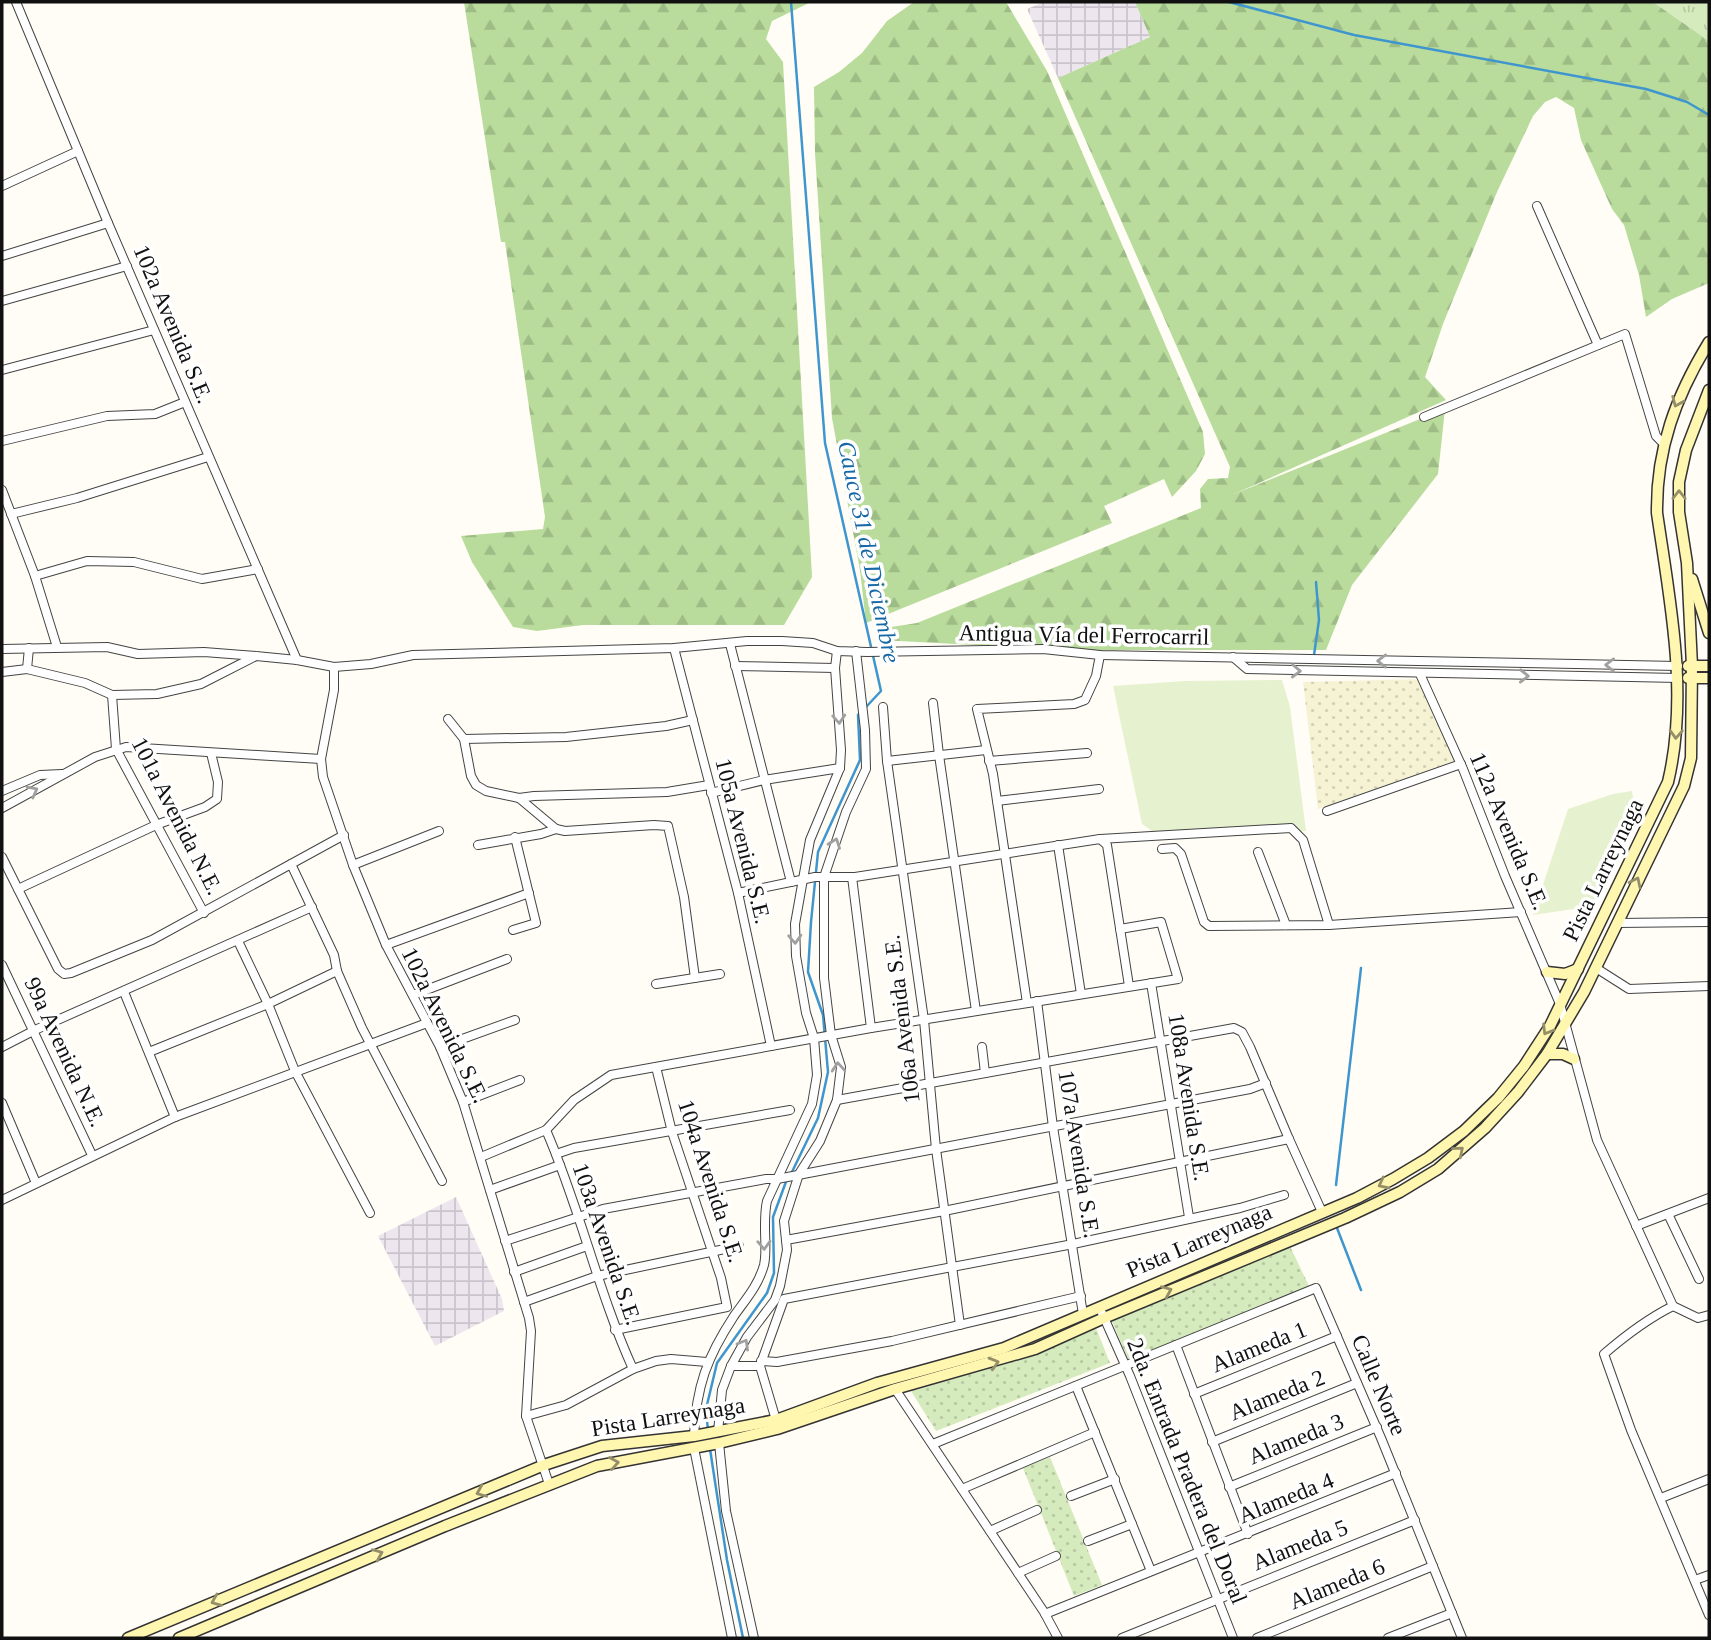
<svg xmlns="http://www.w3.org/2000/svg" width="1711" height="1640" viewBox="0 0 1711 1640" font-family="Georgia,serif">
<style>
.industrial{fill:url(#industrial-grid)}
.farmland{fill:url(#farmland-dots)}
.grass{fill:url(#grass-tufts)}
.forest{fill:url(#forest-firs)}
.park{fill:url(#park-dots)}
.pitch{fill:#e6f2cf}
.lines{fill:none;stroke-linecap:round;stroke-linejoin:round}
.stream{stroke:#3f96cf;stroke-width:2.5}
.street-casing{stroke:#444;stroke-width:10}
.secondary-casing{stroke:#333;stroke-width:13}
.street{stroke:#fff;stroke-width:8}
.secondary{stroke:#fff6b0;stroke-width:10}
.oneway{stroke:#948f68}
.oneway2{stroke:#a0a0a0}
.labels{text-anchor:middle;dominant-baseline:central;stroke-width:7;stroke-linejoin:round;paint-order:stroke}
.street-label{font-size:23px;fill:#111;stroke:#fff}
.water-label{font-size:24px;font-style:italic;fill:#1768a6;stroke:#fff}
</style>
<defs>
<pattern id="industrial-grid" width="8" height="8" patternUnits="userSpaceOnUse" patternTransform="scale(1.75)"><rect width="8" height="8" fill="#eee6ef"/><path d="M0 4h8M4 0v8" fill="none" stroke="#cbc4cc"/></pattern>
<pattern id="farmland-dots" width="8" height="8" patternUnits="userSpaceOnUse" patternTransform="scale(1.75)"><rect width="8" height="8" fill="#f6f3d4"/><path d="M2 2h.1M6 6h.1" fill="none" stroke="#d2cfb5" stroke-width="1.8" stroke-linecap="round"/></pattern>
<pattern id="grass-tufts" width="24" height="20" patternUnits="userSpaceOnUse" patternTransform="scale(1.75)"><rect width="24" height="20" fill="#d5ebbd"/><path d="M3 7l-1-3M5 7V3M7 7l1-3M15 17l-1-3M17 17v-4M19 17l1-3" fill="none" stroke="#b6c8a1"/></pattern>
<pattern id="forest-firs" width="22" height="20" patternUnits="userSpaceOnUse" patternTransform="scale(1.75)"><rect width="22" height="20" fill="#b9dc9c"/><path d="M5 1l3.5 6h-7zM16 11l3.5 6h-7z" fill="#9ebc85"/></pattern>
<pattern id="park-dots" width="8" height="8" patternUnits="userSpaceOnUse" patternTransform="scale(1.75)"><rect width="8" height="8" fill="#d5ebbd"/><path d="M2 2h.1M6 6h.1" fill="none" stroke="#b6c8a1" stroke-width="1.8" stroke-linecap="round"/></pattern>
</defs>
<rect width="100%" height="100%" fill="#fffdf5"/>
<g class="industrial">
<path d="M1044,2H1135L1150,37L1058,78L1027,9Z"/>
<path d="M456,1197L502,1299L504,1311L435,1346L378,1236Z"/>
</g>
<path class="farmland" d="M1422,679L1457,760L1318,809L1303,682Z"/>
<path class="grass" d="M1653,2H1709V41Z"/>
<g class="forest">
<path d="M464,2H811L772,21L766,39L783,62L812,577L784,625H583L537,631L513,627L472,562L461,536L543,529L545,517L505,242H501Z"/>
<path d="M914,2H1006L1047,71L1203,432L1205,454L1196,471L1172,497L1164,479L1104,506L1112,523L866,623L860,570L832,418L815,153L814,87L839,72L862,53L887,21Z"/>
<path d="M1135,2H1653L1709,41V283L1672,299L1646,317L1639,275L1624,225L1612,209L1581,140L1574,108L1556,97L1545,102L1533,116L1497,192L1443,324L1425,377L1446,400L1234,494L1445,409L1438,474L1352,585L1326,650H1072L880,640L878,629L917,623L1201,508L1200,489L1208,479L1228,478L1230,467L1058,78L1150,37Z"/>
</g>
<g class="park">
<path d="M1287,1240L1309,1286L1128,1360L1107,1309Z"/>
<path d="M1096,1328L1110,1363L936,1431L911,1391L1038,1354Z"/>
<path d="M1050,1457L1102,1585L1074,1596L1023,1468Z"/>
</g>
<g class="pitch">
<path d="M1282,680L1290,707L1306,831L1159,836L1142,824L1113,686L1185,681Z"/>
<path d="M1632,791L1636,817L1594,906L1533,915L1568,809L1613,794Z"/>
</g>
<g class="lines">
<g class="stream">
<path d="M791,2L825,443L881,691L866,707"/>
<path d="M1229,2L1354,35L1646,89L1687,102L1709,115"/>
<path d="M1314,655L1319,620L1316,582"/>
<path d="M791,1174L818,1118L828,1072L823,1015L808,972L811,922L818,852L860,760L858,715L861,712"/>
<path d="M1336,1185L1361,968"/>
<path d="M1337,1228L1361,1290"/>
<path d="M708,1431L706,1409L717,1363L767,1293L774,1273L773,1217L787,1179"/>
<path d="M710,1449L727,1560L743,1638"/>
</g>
<g class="street-casing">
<g id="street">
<path d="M16,2L108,223L297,660"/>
<path d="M2,186L78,151"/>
<path d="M1537,206L1598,345"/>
<path d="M2,256L108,223"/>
<path d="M2,301L127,266"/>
<path d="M2,370L154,330"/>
<path d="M1424,417L1625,334L1656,436L1663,443"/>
<path d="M2,441L107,416L155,414L185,402"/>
<path d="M2,490L35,576L57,647"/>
<path d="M11,514L77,498L208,457"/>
<path d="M35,576L87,561L134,562L202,579L258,569"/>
<path d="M730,644L791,882"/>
<path d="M674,648L738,893L771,1046"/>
<path d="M2,649L107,647L138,654L204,652L256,656L297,660L334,667L371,664L413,655L674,648L747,641H782L813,643L837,651L867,652L1043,649L1100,655L1678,666"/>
<path d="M1233,657L1247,669L1678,678"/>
<path d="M735,666L835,668"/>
<path d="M334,667V690L321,759L323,777L353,865L386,945L440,1047L463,1102L529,1318L531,1331L526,1416L549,1484"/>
<path d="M27,669L29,648"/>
<path d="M2,672L27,669L85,683L112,695L157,694L201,684L256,656"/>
<path d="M1420,674L1463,769L1505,876L1560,1004L1597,1140L1673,1306"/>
<path d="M112,695L116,749L204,913"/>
<path d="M933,703L939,755L976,1011"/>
<path d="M883,707L887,761L924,1020L936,1149L960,1325"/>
<path d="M448,719L464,739L471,776L476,785L486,791L519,798L556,829L565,831L654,825L668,826L684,897L695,978"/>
<path d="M464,739L566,737L666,726L693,720"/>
<path d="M887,761L986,750"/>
<path d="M989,761L1087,753"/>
<path d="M2,791L40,775L62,774"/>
<path d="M711,793L764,780L840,768"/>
<path d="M519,798L534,796L667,792L709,785"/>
<path d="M997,801L1099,789"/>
<path d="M2,808L95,757L126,747L321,759"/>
<path d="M1327,811L1461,764"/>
<path d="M1100,839L1291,828L1303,840L1329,925"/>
<path d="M478,845L541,834L556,829"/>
<path d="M1058,845L1081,994"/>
<path d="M1162,849L1175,848L1181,854L1204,922L1209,926L1329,925L1521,912"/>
<path d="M1258,852L1286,925"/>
<path d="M2,857L58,969L64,974L71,973L152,940L344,835"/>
<path d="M291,864L334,955L337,971L362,1028L442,1181"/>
<path d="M353,865L439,831"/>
<path d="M852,877L871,1028"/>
<path d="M18,889L156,825L205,807L217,799L218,782L211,753"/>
<path d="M738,893L815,877H855L1100,839L1107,845L1129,986"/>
<path d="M1617,923L1709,922"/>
<path d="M513,930L536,923L515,837"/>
<path d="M238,941L268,1004L295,1071L370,1213"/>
<path d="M386,945L529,893"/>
<path d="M2,965L92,1155"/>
<path d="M1596,968L1629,989L1709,986"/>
<path d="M1151,983L1189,1217"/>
<path d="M656,984L720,974"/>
<path d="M124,992L175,1117"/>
<path d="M413,995L507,959"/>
<path d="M1037,1001L1053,1127L1083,1314"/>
<path d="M1027,1003L993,774L977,709L1074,704L1085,700L1096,676L1100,655"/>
<path d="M2,1047L35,1030L312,907"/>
<path d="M440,1047L515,1020"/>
<path d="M982,1047L985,1073"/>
<path d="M149,1052L268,1004L337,971"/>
<path d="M837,1100L1234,1028L1242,1032L1250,1047L1289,1139L1322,1212"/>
<path d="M463,1102L520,1080"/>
<path d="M2,1103L36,1183"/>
<path d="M546,1130C580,1208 598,1292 633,1369"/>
<path d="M556,1154L574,1148L790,1110"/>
<path d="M481,1157L546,1130L574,1100L611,1075L871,1028L1178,979L1161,922L1120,929"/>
<path d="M490,1190L560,1165"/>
<path d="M2,1200L175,1117L427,1023"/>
<path d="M1668,1214L1699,1279"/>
<path d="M1636,1226L1709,1198"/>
<path d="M786,1240L944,1211L1289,1139"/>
<path d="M505,1241L603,1209L766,1179H777L1250,1089L1266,1083"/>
<path d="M514,1272L587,1246"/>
<path d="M524,1302L597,1276L739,1246"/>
<path d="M1102,1313L1130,1376L1233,1638"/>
<path d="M1709,1315L1698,1318L1673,1306C1647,1319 1626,1335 1604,1354L1631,1430L1709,1615"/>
<path d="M615,1330L727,1307L721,1278L672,1132L656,1067"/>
<path d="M1176,1345L1248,1534"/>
<path d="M761,1361L777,1362L892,1341L1081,1296"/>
<path d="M731,1366H760"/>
<path d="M1076,1386L1151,1571"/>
<path d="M895,1389L1044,1612L1058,1638"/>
<path d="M1194,1394L1337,1336"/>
<path d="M526,1416L566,1405L633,1369L656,1361L671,1359L707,1362"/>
<path d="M776,1420L760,1366L784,1299L1073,1244L1240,1208L1284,1195"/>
<path d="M718,1432L722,1390L731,1366L747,1337L775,1300L780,1286L787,1250L784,1221L799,1174L820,1141L837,1100L841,1067L831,1035L824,978V877L846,812L866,769L865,730L856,651"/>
<path d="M694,1436C696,1387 707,1357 734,1316C746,1299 758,1286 764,1265C768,1249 762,1223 767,1201L812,1104L817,1075L814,1038L806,1013L796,956L795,924L810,840L840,768L841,750L835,668L837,651"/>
<path d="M1212,1442L1357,1383"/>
<path d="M719,1443L726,1511L754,1638"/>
<path d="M933,1444L1316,1288L1381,1438L1462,1638"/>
<path d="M694,1448L732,1638"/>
<path d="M1229,1487L1377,1427"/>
<path d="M962,1489L1095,1432"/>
<path d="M1071,1496L1115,1479"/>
<path d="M1661,1498L1709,1479"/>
<path d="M990,1531L1037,1510"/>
<path d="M1088,1541L1132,1524"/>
<path d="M1018,1573L1056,1556"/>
<path d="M1695,1580L1709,1575"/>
<path d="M1045,1614L1396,1473"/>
<path d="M1122,1638L1415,1520"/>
<path d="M1257,1638L1433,1566"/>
<path d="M1388,1638L1452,1613"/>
</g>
</g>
<g class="secondary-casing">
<g id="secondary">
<path d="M1692,579L1709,633"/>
<path d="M1688,666H1709"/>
<path d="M1688,678H1709"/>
<path d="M1547,972L1565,974L1578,969"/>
<path d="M1547,1054H1563L1574,1059"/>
<path d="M128,1638L544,1465L602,1446L694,1436L776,1420L877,1383L1004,1348L1357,1198L1393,1179L1428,1158L1464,1131L1498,1098L1524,1066L1550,1026L1668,782C1689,694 1670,602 1657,513C1656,449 1676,396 1709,342"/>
<path d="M179,1638L445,1526L597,1466L719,1443L777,1429L895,1389L1035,1349L1104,1318L1345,1218L1400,1192L1438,1169L1485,1128L1518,1092L1547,1054L1584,992L1684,786L1691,758L1692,666L1687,563L1679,512V482L1686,450L1709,390"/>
</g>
</g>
<use href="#street" class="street"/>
<use href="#secondary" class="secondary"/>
</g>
<defs><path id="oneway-chevron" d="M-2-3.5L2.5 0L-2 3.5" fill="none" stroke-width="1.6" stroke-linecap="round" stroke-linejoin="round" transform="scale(1.75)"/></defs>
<g class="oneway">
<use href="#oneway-chevron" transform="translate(1677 402) rotate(113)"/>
<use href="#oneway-chevron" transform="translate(1679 495) rotate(-90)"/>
<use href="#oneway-chevron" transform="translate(1676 734) rotate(93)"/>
<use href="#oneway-chevron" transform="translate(1636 882) rotate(-64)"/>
<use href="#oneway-chevron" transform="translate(1547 1030) rotate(121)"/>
<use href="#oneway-chevron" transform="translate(1459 1151) rotate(-40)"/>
<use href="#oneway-chevron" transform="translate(1383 1184) rotate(153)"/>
<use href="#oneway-chevron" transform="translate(1167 1291) rotate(-23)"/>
<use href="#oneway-chevron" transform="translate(994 1363) rotate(-16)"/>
<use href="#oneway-chevron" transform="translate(614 1463) rotate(-10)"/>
<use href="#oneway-chevron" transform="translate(481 1492) rotate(157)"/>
<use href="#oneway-chevron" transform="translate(378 1554) rotate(-23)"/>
<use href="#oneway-chevron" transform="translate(216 1601) rotate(158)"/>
</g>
<g class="oneway2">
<use href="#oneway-chevron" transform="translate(1382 661) rotate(-179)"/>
<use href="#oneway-chevron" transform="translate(1610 665) rotate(-179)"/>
<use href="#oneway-chevron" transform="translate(1296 671) rotate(2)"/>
<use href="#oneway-chevron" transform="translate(1524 676) rotate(1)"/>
<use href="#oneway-chevron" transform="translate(839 719) rotate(86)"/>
<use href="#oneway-chevron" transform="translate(33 791) rotate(-28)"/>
<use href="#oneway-chevron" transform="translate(835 843) rotate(-70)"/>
<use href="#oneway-chevron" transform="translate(795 939) rotate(87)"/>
<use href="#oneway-chevron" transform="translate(838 1067) rotate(-95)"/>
<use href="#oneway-chevron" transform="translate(764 1245) rotate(88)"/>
<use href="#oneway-chevron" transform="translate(744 1344) rotate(-60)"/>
</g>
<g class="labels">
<g class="street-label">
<text transform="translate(173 324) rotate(67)">102a Avenida S.E.</text>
<text transform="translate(1084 635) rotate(1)">Antigua Vía del Ferrocarril</text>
<text transform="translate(177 816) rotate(63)">101a Avenida N.E.</text>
<text transform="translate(1509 831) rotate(67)">112a Avenida S.E.</text>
<text transform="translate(743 841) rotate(76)">105a Avenida S.E.</text>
<text transform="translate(1603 870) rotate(-64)">Pista Larreynaga</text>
<text transform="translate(902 1019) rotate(-97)">106a Avenida S.E.</text>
<text transform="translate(445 1025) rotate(64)">102a Avenida S.E.</text>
<text transform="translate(65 1052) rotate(65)">99a Avenida N.E.</text>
<text transform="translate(1189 1097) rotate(81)">108a Avenida S.E.</text>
<text transform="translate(1079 1154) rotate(81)">107a Avenida S.E.</text>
<text transform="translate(711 1181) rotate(72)">104a Avenida S.E.</text>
<text transform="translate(1199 1241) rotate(-23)">Pista Larreynaga</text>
<text transform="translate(607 1244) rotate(71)">103a Avenida S.E.</text>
<text transform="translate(1259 1347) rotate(-22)">Alameda 1</text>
<text transform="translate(1379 1385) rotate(67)">Calle Norte</text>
<text transform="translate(1277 1395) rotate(-22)">Alameda 2</text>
<text transform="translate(668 1417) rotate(-9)">Pista Larreynaga</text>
<text transform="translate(1296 1439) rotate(-22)">Alameda 3</text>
<text transform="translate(1187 1471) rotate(68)">2da. Entrada Pradera del Doral</text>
<text transform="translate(1286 1498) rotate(-22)">Alameda 4</text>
<text transform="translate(1300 1545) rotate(-22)">Alameda 5</text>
<text transform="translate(1337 1584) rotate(-22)">Alameda 6</text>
</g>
<g class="water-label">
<text transform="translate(869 552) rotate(78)">Cauce 31 de Diciembre</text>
</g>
</g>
<rect width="1711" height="1640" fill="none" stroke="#111111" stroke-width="7"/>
</svg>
